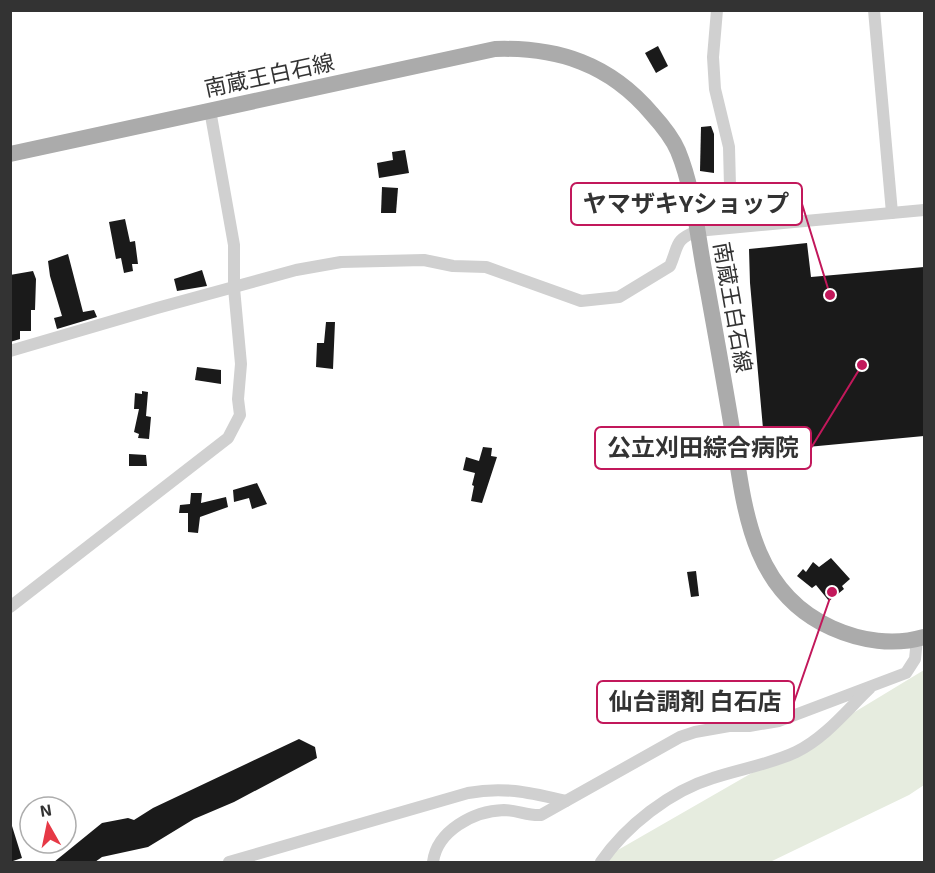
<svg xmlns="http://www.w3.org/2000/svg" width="935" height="873" viewBox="0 0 935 873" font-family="'Exo 2','Noto Sans JP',sans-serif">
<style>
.green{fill:#e6ecdf}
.building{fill:#1a1a1a}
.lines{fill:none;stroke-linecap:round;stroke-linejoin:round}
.minor{stroke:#d0d0d0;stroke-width:12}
.major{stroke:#ababab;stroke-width:16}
.labels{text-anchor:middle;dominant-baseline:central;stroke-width:6;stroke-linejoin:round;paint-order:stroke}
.street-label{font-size:22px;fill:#333;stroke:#fff}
.leader{fill:none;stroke:#c2185b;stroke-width:2}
.callout-dot{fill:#c2185b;stroke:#fff;stroke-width:2}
.callout{fill:#fff;stroke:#c2185b;stroke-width:2}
.callout-label{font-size:24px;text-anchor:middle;font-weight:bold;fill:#333}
</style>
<rect width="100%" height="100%" fill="#fff"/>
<path class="green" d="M924,670V785L909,795L770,862H597L792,750Z"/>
<g class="building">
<path d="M658,46L668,66L656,73L645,53Z"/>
<path d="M711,126L714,134V173L700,171L701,127Z"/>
<path d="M405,150L409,173L379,178L377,163L393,160L392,152Z"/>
<path d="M382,187L398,188L396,213H381Z"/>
<path d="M125,219L130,242L135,241L138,264H132L133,271L124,273L121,258L116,259L109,222Z"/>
<path d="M807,243L811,277L924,267V436L765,451L750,283L749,249Z"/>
<path d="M68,254L83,312L94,310L97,317L57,329L54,318L62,316L50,276L48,261Z"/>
<path d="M202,270L207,286L177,291L174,279Z"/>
<path d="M33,271L36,279L35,310H31V331H20V339L10,342V275Z"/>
<path d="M326,322H335L333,369L316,367L317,343H324Z"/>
<path d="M197,367L221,370V384L195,380Z"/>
<path d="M142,391L148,392L146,416L151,417L149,439L138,438L139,434L134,432L139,409H134L135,393L142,394Z"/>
<path d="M483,447L492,448L491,456L497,457L482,503L471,501L474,486L472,485L475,473L463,470L466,457L479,461Z"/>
<path d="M129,454L146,455L147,466H129Z"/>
<path d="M257,483L267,504L252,509L249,498L234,502L233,490Z"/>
<path d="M191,493H202L201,503L226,497L228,507L200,517L198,533L188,532V513H179L180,505L190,504Z"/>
<path d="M831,558L850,579L842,586L844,589L829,601L816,585L812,588L797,576L803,569L806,572L813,562L819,567Z"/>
<path d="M696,571L699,596L691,597L687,572Z"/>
<path d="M299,739L315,747L317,758L234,802L194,819L148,847L102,857L95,862H54L102,823L128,818L134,820L153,808Z"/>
<path d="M10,826H12L22,858L10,862Z"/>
</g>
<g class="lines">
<g class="minor">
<path d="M717,10L713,57L715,89L729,147L731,226"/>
<path d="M874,10L892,213"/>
<path d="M10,351L157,308L296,270L341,262L424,260L453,266L486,267L581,301L619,297L670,266C679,245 674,240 697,231L924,210"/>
<path d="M10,607L228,438L240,415L238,399L241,364L234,288V245L210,110"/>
<path d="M229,862L468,793C505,786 531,793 566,801"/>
<path d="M433,862C437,831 473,811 504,810C517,810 528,816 541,815L680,737L695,732L729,726H749L779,721L906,673L915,659L917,639"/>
<path d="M601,862C626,826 670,791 713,778C740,769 771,764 796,752C825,738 847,710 869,689"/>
</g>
<path class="major" d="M10,154L495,49C558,47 610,64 652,114C662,125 672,137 678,151C694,190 697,234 705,275C715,330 725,385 734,441C745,515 754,593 832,628C861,641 894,646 924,637"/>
</g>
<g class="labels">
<g class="street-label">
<text transform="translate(269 74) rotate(-12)">南蔵王白石線</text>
<text transform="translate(734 307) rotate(80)">南蔵王白石線</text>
</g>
</g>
<path class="leader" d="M830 295L802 204M862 365L811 448M832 592L794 702"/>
<g class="callout-dot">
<circle cx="830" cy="295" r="6"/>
<circle cx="862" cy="365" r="6"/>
<circle cx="832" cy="592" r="6"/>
</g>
<g class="callout">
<rect x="571" y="183" width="231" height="42" rx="6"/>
<rect x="595" y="427" width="216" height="42" rx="6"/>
<rect x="597" y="681" width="197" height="42" rx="6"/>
</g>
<g class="callout-label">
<text x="686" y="212">ヤマザキYショップ</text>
<text x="703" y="456">公立刈田綜合病院</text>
<text x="695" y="710">仙台調剤 白石店</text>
</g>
<rect width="935" height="873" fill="none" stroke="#333333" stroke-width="24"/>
<g transform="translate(48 825) rotate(351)"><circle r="28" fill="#ffffff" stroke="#adadad" stroke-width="1.5"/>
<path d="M0-4.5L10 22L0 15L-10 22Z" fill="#e63946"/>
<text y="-9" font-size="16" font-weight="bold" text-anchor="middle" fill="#333333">N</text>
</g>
</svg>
